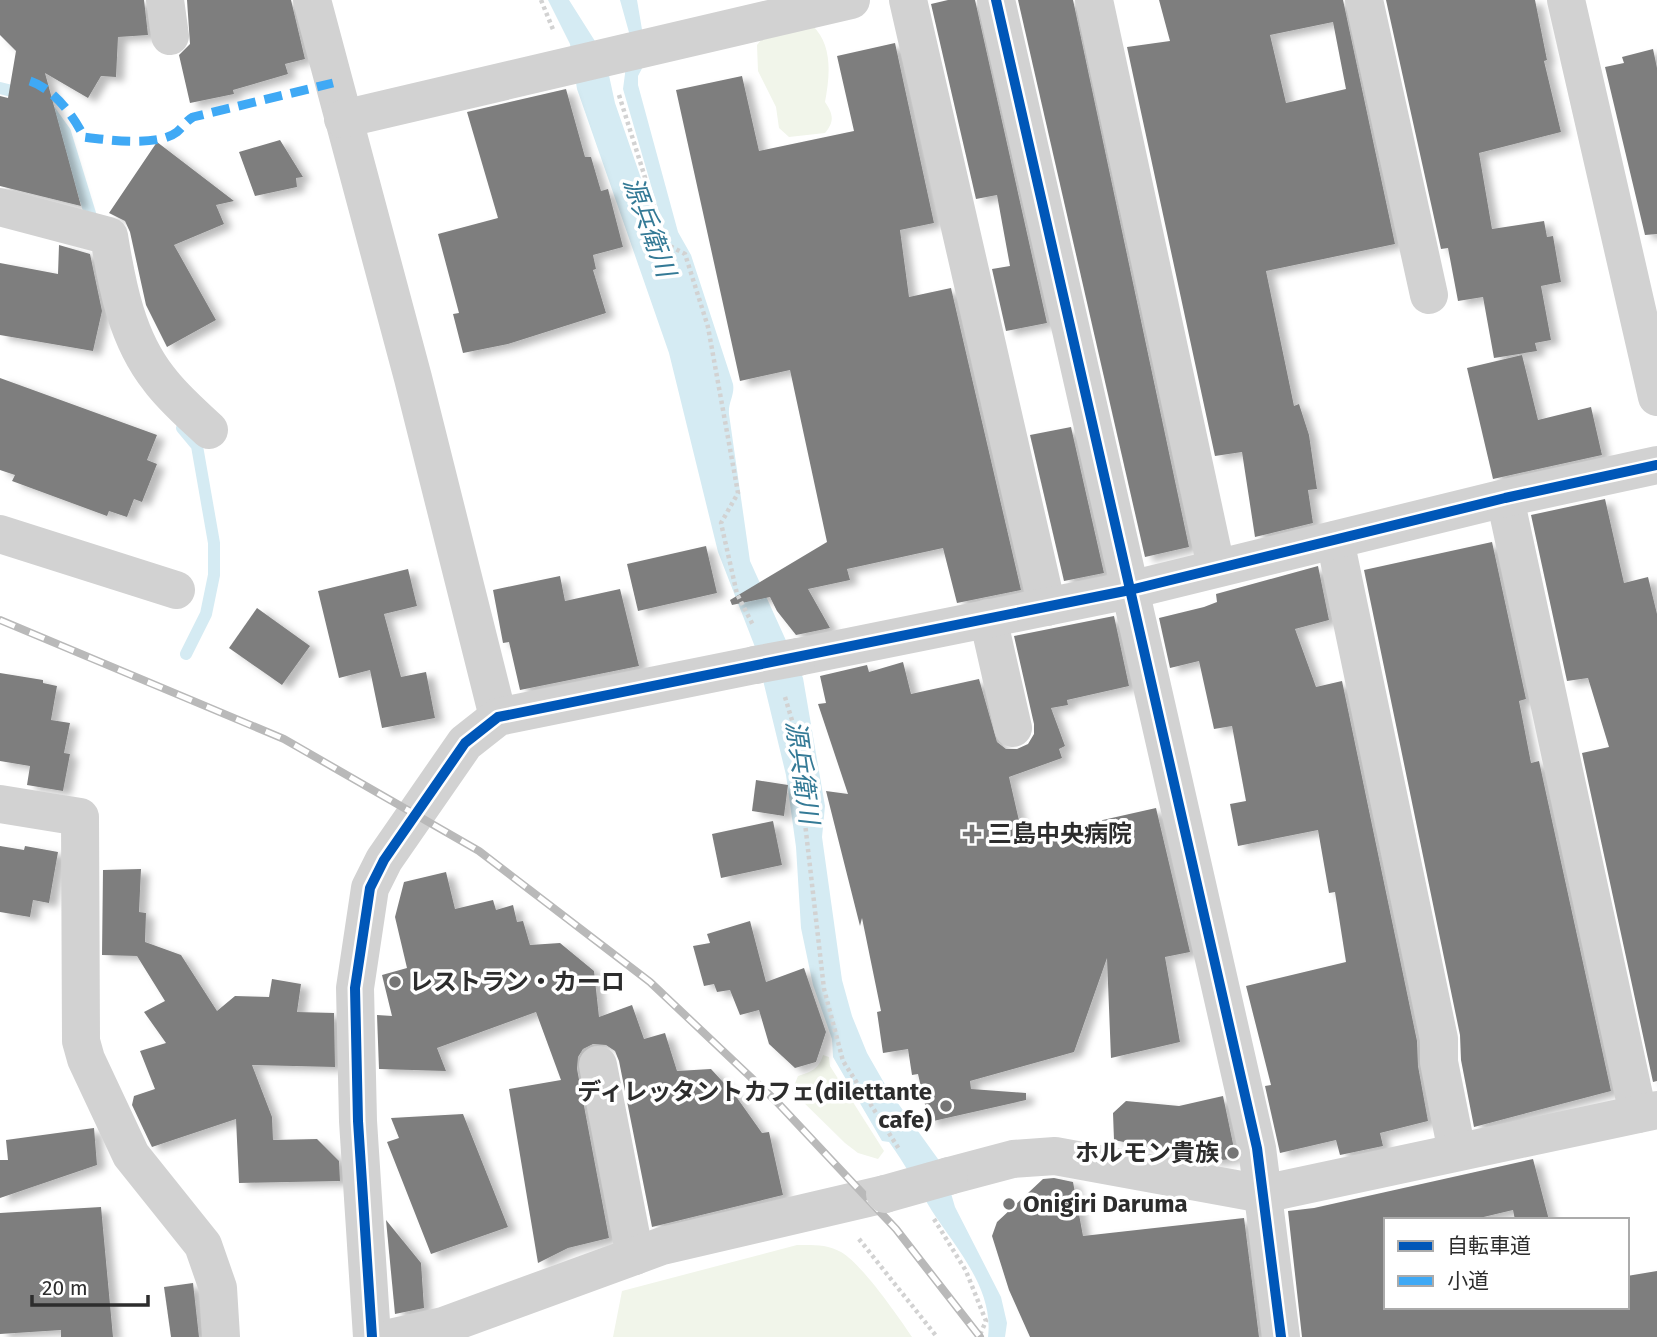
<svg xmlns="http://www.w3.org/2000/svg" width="1657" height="1337" viewBox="0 0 1657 1337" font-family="'Fira Sans','Noto Sans JP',sans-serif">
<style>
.green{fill:#f1f5ea}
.water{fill:#d5ebf3}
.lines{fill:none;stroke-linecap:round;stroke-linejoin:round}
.stream{stroke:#d5ebf3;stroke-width:12}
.building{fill:#7e7e7e;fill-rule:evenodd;filter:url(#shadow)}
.path{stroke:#d2d2d2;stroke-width:4.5;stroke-dasharray:3.5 3.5;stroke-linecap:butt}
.minor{stroke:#d2d2d2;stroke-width:38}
.rail-casing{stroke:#b9b9b9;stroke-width:8}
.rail{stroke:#fff;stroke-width:5;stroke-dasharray:16;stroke-linecap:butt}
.minor-bridge{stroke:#d2d2d2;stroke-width:38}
.quiet{stroke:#3fa9f5;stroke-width:9;stroke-dasharray:18 9;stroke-linecap:butt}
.cycleway-casing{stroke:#fff;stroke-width:15}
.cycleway{stroke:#0057b8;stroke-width:10}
.poi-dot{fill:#767676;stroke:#fff;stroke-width:2.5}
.labels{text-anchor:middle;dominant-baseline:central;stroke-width:7;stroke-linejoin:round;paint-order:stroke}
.poi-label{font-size:24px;font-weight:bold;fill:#2d2d2d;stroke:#fff;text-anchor:start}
.water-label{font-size:26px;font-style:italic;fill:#347a96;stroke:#fff}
</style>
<defs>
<filter id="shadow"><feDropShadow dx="8" dy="4.5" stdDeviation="3.5" flood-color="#0004"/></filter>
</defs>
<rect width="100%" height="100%" fill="#fff"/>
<g class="green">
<path d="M812,25C833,45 830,75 825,102C833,114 835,121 825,133L789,137L779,128L776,107L758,71L757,45L765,35Z"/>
<path d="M823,1055L829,1057L830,1066L884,1151L878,1159L858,1153L845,1143L792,1091L798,1076C811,1072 819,1069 823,1055Z"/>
<path d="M797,1245C812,1245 827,1244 841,1252C861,1263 898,1316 912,1337H613L622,1291Z"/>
</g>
<path class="water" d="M548,0H569L605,57L615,103L662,239L666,237L623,89L630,36L620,0H637L647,59L638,76V85L678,232L691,255L733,384C735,395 728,402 729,414L750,561L803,678L825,806L822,837L842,980L852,1016L867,1053L887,1088L943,1166L955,1207L1001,1297L1007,1323L1005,1337H988C994,1289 956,1248 932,1211C918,1188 905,1164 889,1142L882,1141L833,1057L832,1039L813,985L801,928L796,847L786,775L755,647L718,552L669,353L577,89L570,44Z"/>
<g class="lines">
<g class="stream">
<path d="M0,88L24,94"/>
<path d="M50,111L65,132L92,220"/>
<path d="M182,428L197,446L214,543V575L206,614L186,654"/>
</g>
</g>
<g class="building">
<path d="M0,0H144L148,35L118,37L116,77L101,76L88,98L45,73L81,206L0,186V96L8,98L16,51L0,35Z"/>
<path d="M187,0H291L305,59L285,64L288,74L233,90L234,94L190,103L179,55L190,44Z"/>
<path d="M948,0H975L1047,323L1006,331L992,269L1010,266L997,195L976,199L931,4Z"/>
<path d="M1018,0H1073L1189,547L1145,557Z"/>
<path d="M1159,0H1343L1395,244L1266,271L1294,406L1299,404L1309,435L1317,489L1308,490L1313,523L1255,537L1242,452L1215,456L1127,47L1170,41ZM1333,22L1346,89L1286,103L1270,35Z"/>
<path d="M1386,0H1535L1547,60L1544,61L1561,132L1479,153L1492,229L1544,221L1547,237L1553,236L1561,282L1541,286L1551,340L1535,343L1537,351L1494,358L1483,297L1458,301L1448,248L1441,249Z"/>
<path d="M895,43L934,223L900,230L909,297L951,288L1021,590L957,603L943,548L847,569L850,580L808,589L830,628L796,635L777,611L770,597L732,605L730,600L827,542L790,370L740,381L676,90L742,76L759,151L854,131L837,56Z"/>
<path d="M1653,49L1657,68V234L1645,235L1605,67L1624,63L1622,57Z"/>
<path d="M566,89L585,157H591L601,191L608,189L623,247L593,255L596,269L593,270L606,313L508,344L463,353L453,314L459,313L438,234L498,218L467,112Z"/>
<path d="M280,140L303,177L296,178L297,187L255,196L239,152Z"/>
<path d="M157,142L234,201L216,205L224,224L174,245L216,320L167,347L146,305L130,232L125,221L109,213Z"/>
<path d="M59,245L90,254L102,311L93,351L0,335V263L58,274Z"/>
<path d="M1522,355L1538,420L1591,407L1602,455L1493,479L1467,368Z"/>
<path d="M0,378L157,435L147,460L157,464L142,502L134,499L127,517L109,511L107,516L12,481L15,475L0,470Z"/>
<path d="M1071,427L1104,573L1064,581L1030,435Z"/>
<path d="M1605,499L1624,583L1648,577L1657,614V1081L1653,1082L1582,753L1609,747L1588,678L1567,681L1531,515Z"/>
<path d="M1492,542L1526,699L1519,701L1531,763L1539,761L1611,1091L1474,1127L1461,1060L1460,1035L1364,570Z"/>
<path d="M706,546L717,593L638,611L627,564Z"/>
<path d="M1318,566L1329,620L1295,629L1316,687L1342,681L1417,1041L1418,1066L1428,1121L1380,1133L1383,1146L1340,1155L1336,1140L1280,1153L1265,1086L1271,1085L1246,986L1346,962L1335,892L1329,893L1318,830L1238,846L1230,804L1246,801L1232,726L1214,729L1199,661L1170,668L1159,618L1204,607L1217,602L1216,594Z"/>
<path d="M408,569L417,606L384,614L401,677L426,672L435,718L382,728L370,670L339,678L318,591Z"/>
<path d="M560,576L565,601L620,589L639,666L520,690L509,642L503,643L493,590Z"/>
<path d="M257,608L310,646L282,685L229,648Z"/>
<path d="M1114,616L1129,686L1067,700L1068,705L1051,708L1065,746L1059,749L1062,758L1009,777L1023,838L1156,808L1190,952L1165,957L1180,1042L1111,1058L1107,958L1074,1052L970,1081L971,1089L1026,1093V1100L929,1122L918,1074L912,1075L908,1049L883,1053L877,1012L881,1011L862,918L860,926L826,791L848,794L818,704L826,703L820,676L867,665L869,672L903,662L911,694L979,679L997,742L1006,749H1017L1028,744L1034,734V724L1014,636Z"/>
<path d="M0,673L43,680V683L57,686L51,720L70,723L64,753L70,754L63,791L27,785L30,766L0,761Z"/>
<path d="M756,780L788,785L784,816L752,811Z"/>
<path d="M773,821L782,865L721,878L712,834Z"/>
<path d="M0,846L24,850L25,846L58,852L49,903L33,900L30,917L0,912Z"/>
<path d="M141,869L139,912L146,913L145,942L181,955L217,1011L235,996L269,997L272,979L301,984L297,1012L334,1013L335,1067L252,1065L272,1117L273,1140L317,1139L339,1161L340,1181L239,1183L236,1119L152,1147L150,1143L132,1105L134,1096L155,1089L140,1051L166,1043L144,1012L165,1001L137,956L102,955L103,870Z"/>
<path d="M446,872L455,909L493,900L496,910L513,905L517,922L523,921L530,945L560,943L594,971L599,1017L632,1005L644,1039L665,1033L677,1071L711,1069L735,1095L762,1133L769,1132L783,1195L652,1227L619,1061L615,1051L606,1045L593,1044L583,1049L578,1057L577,1069L609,1238L568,1248L538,1263L509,1089L561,1080L536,1012L437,1048L446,1071L379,1069L377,1015L392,1016L382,975L407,968L395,917L404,882Z"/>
<path d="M750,921L766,982L804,968L826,1032L816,1062L795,1068L769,1044L759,1010L740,1015L730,990L717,992L714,984L704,986L693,946L710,943L707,934Z"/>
<path d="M1223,1096L1236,1158L1216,1161L1114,1140L1113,1113L1126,1101L1179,1106Z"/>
<path d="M463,1114L508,1227L431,1254L387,1142L399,1138L391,1118Z"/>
<path d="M94,1128L97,1165L0,1198V1160H8L6,1140Z"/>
<path d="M1533,1159L1549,1220H1515L1513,1210L1471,1220H1386V1307H1627V1276L1657,1271V1337H1302L1288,1211L1314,1208Z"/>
<path d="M1054,1178L1073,1182L1083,1236L1244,1218L1259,1337H1030L1009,1290L992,1236L997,1222L1043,1179Z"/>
<path d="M101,1207L113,1337H61V1330L0,1334V1213Z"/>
<path d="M386,1220L421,1263L424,1308L395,1314Z"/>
<path d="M193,1283L199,1337H171L164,1287Z"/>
</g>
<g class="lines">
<g class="path">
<path d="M541,0L554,32"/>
<path d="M619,95L666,244L685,254L708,327L738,493L721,523L737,594L753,625"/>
<path d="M785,697L794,727L824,989L843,1061L899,1149"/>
<path d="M934,1219L966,1271L986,1321L979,1337"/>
<path d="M859,1239L937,1337"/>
</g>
<g class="minor">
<path d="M165,0L170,36"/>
<path d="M312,0L413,378L498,717"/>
<path d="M908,0L1047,607"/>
<path d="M996,0L1257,1148L1281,1337"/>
<path d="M1094,0L1216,567"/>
<path d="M1364,0L1429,295"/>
<path d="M1566,0L1657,397"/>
<path d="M343,119L851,0"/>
<path d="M0,207L109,236C117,286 127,339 159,379C173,398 192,414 209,430"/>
<path d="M1505,498L1638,1114"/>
<path d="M0,534L176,590"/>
<path d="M1335,540L1439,1039V1062L1457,1152"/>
<path d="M988,618L1013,728"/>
<path d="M798,657L1130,590L1505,498L1657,465"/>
<path d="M0,804L80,817L81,1041L86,1059L131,1155L203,1245L218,1288L221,1337"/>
<path d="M598,1065L635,1256"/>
<path d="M949,1176L1013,1159L1055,1156L1263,1194L1657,1110"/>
<path d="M372,1337L358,1121L355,988L370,888L384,860L465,743L498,717L755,665"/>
<path d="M394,1337L443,1326L662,1246L885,1194"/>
</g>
<g class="rail-casing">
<path id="rail" d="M0,620L284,739L479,851L650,982L776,1101L896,1229L980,1337"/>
</g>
<use href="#rail" class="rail"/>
<g class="minor-bridge">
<path d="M755,665L798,657"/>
<path d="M885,1194L949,1176"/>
</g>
<path class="quiet" d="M30,81C54,89 73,115 84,137C107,140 158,147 177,132C183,127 186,121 193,117L333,83"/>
<g class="cycleway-casing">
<g id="cycleway">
<path d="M996,0L1257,1148L1281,1337"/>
<path d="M372,1337L358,1121L355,988L370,888L384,860L465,743L498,717L1130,590L1505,498L1657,465"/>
</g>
</g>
<use href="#cycleway" class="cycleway"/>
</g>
<g class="poi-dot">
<path d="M968.5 823.5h7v7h7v7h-7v7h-7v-7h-7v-7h7z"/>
<circle cx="395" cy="982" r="7"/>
<circle cx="946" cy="1106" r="7"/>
<circle cx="1233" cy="1153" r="7"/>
<circle cx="1009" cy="1204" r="7"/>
</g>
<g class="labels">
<g class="poi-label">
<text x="988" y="834">三島中央病院</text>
<text x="409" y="982">レストラン・カーロ</text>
<text x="932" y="1092" text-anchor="end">ディレッタントカフェ(dilettante<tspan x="932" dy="28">cafe)</tspan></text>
<text x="1219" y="1153" text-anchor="end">ホルモン貴族</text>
<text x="1023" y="1204">Onigiri Daruma</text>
</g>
<g class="water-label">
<text transform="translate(649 227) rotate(70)">源兵衛川</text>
<text transform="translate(802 772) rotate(82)">源兵衛川</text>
</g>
</g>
<rect x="1384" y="1218" width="245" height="91" fill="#ffffff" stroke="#ababab" stroke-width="2"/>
<rect x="1398" y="1241" width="35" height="10" fill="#0057b8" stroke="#ababab" stroke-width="2"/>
<text x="1447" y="1253" font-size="21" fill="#2d2d2d">自転車道</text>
<rect x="1398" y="1276" width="35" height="10" fill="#3fa9f5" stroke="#ababab" stroke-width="2"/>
<text x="1447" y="1288" font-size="21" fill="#2d2d2d">小道</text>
<path d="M32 1295v10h116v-10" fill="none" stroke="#2d2d2d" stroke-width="3.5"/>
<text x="42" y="1295" font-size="21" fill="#2d2d2d" stroke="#ffffff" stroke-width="5" paint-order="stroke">20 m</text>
</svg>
